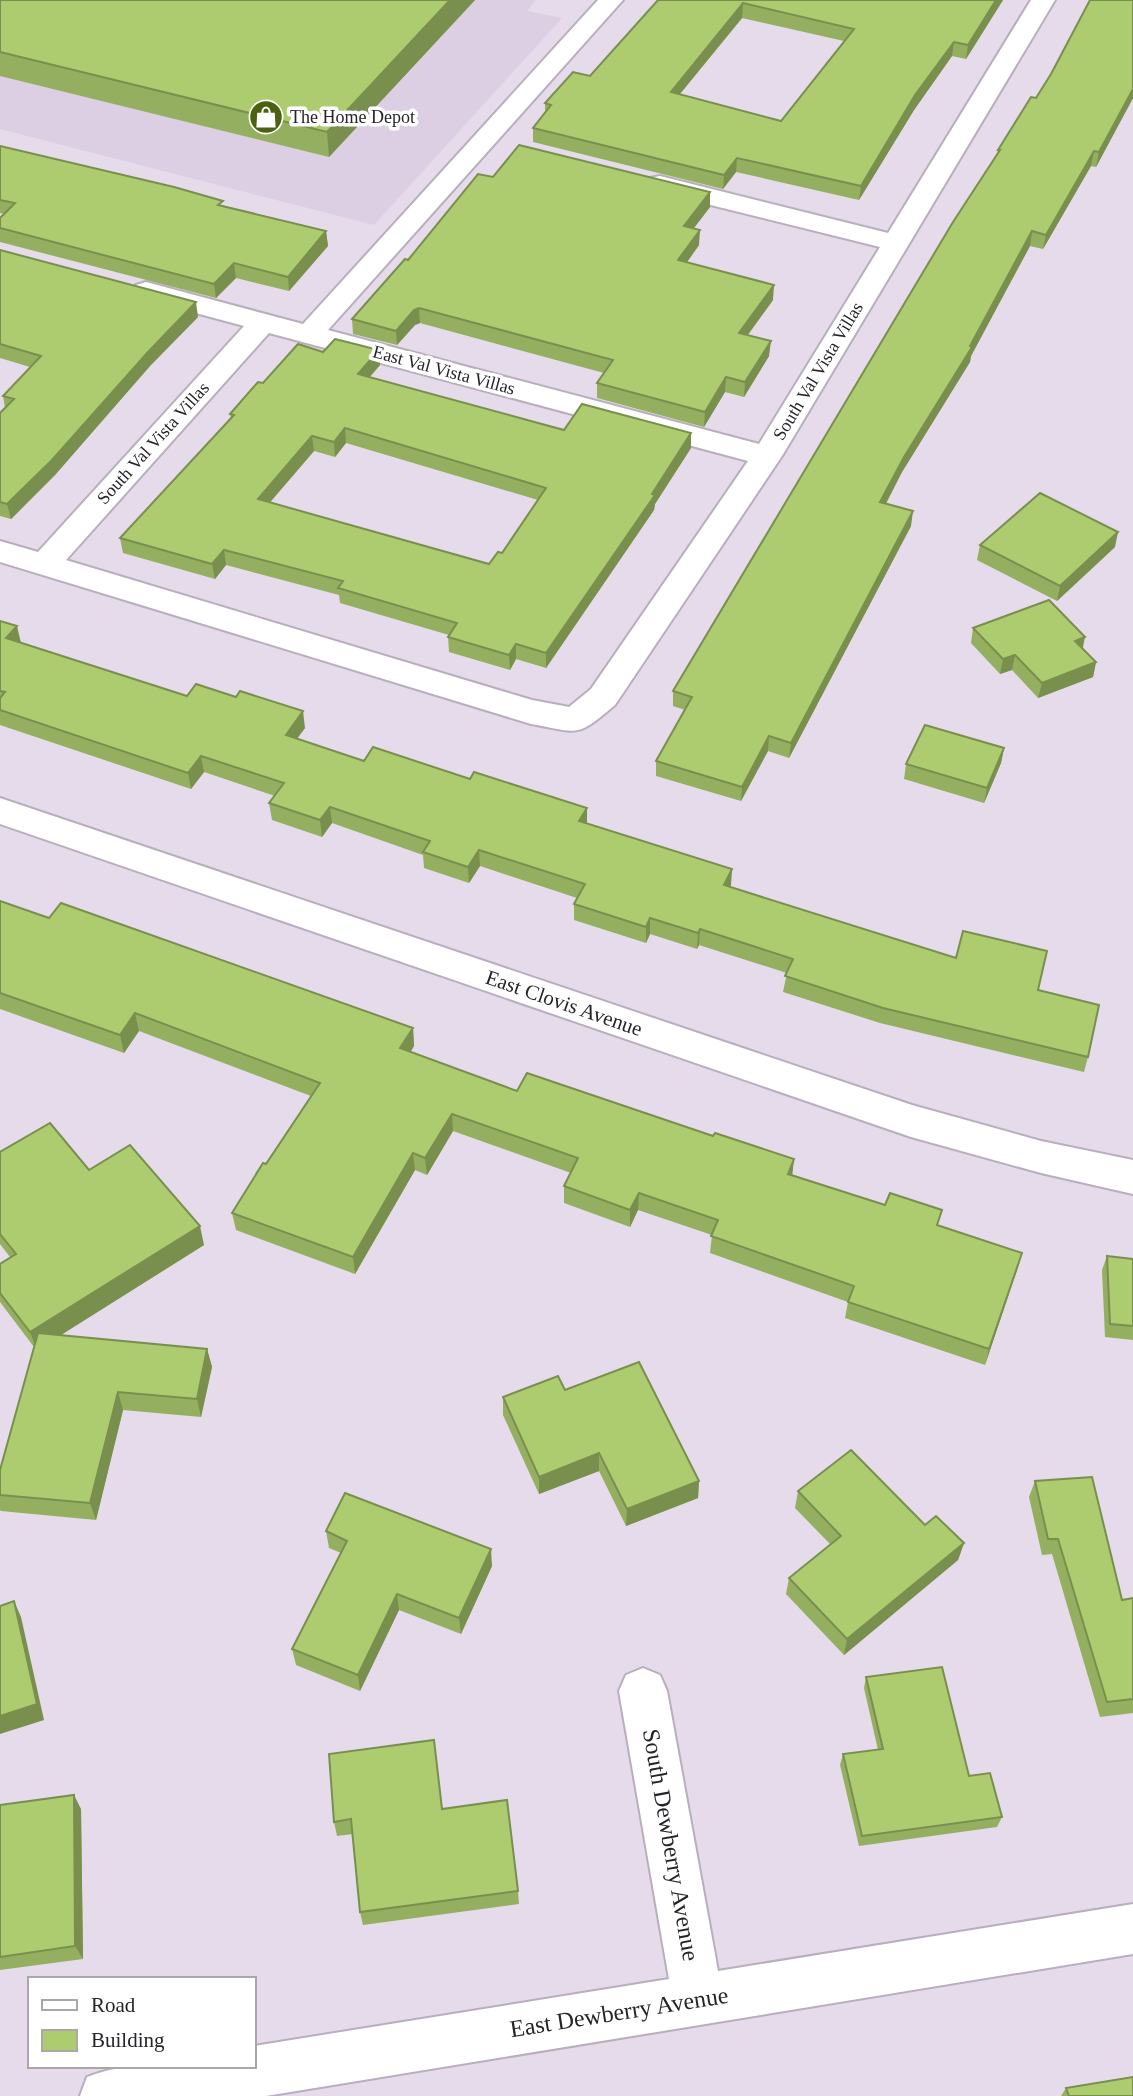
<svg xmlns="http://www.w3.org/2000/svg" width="1133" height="2096" viewBox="0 0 1133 2096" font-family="Georgia,serif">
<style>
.built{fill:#dccee3}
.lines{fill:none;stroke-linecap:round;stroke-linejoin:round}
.street-casing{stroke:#b8aebc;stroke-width:4}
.street{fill:#fff;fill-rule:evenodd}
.wall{fill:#95af60;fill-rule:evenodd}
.shaded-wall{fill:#798f4e}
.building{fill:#adcc70;stroke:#798f4e;stroke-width:2;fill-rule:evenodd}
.labels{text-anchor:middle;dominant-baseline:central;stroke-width:7;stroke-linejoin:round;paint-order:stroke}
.far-poi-label{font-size:18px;fill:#272429;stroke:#fff;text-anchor:start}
.far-street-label{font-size:18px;fill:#272429;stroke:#fff}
.street-label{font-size:21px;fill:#272429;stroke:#fff}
.near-street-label{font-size:24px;fill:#272429;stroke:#fff}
</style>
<rect width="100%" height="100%" fill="#e5dbea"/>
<path class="built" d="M0,0H536L527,11L562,18L374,225L0,129Z"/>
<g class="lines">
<g class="street-casing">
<g id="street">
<path d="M598,0H623L328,330L759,444L880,247L650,190L647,184L650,178L660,176L888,233L1031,0H1055L782,456L615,705C576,738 580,733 531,724L0,562V541L38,552L244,326L136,297L132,291L136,285L146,282L303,324ZM269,333L748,461L591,689L569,707L532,700L66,560Z"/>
<path d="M0,798L912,1105L1041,1141L1133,1160V1194L1041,1173L911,1137L0,824Z"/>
<path d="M643,1668L660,1675L667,1691L718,1971L1133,1904V1954L266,2096H80L87,2077C136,2057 202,2066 254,2066V2046L669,1979L619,1691L626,1675Z"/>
</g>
</g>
<use href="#street" class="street"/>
</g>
<g class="wall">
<path d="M0,0H475L329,157L0,76Z"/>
<path d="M658,0H1003L966,59L952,56L914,110L859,200L736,172L723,189L533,142V128L545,112V103L590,76ZM742,18L844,41L781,121L680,94Z"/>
<path d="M1133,0V98L1096,167L1091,166L1043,249L1030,246L971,356L970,362L902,472L886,504L911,526L789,758L768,751L741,801L656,776V761L685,710L673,706V691L997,156L998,150L1036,98Z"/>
<path d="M0,146L224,206L326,231L328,246L289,291L236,278L216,298L0,242V218L4,214L0,213Z"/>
<path d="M493,177L710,207L693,229L699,245L687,262L773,300L748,335L769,356L744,397L725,392L704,427L597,398V383L604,373L420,323L415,325L397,345L353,334L352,319L408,260Z"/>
<path d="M0,250L198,317L150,366L55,475L11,519L0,516V413L5,408L3,396L30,367L0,358Z"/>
<path d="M323,352L380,365L370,377L564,430L691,448L655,504L654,510L546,668L516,659L510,670L449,652L448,637L449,635L340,603L339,595L226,565L215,579L123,553L120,538L231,418L230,414L263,383ZM346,443L538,500L502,553L489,564L270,502L314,451L335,457Z"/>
<path d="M980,545L1115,547L1057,601L977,560Z"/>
<path d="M0,621L21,643L187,696L305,728L297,738L364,761L470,779L587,808V823L732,869L730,887L1038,990L1088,1057L1084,1072L880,1023L783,992L787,973L699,945L697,949L650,934L646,943L574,920V904L577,898L480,866L469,883L424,868L423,855L332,823L322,837L272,820L269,803L275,796L204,772L191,789L0,725Z"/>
<path d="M973,628L1083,649L1096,662L1093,677L1038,698L1012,670L1000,674L971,643Z"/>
<path d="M1004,748L1001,763L984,803L904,779L906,764Z"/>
<path d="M0,901L49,918L413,1028L414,1046L410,1052L517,1091L713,1136L794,1159L792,1175L939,1226L1022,1253L985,1365L845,1318L848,1302L710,1253L712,1235L638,1210L630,1227L564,1203V1186L571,1173L453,1131L427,1175L415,1170L355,1274L236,1230L232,1213L311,1096L139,1031L124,1053L0,1009Z"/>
<path d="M0,1152L89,1170L204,1245L61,1335L207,1349L212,1367L201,1417L123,1410L96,1520L1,1511L0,1510V1470L34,1347L0,1302V1264L10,1257L0,1244Z"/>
<path d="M1107,1256L1133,1259V1340L1105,1337L1102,1270Z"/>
<path d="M565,1390L699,1481L698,1498L626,1526L599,1471L539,1494L503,1415V1397Z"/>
<path d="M1035,1481L1122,1600L1133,1598V1713L1100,1717L1052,1554L1042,1555L1029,1497Z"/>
<path d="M798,1491L925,1525L964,1543L958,1560L844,1655L786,1594L789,1578L830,1544L795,1508Z"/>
<path d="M326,1531L492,1566L461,1634L399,1610L360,1691L296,1665L292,1649L341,1553L329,1548Z"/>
<path d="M866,1677L1002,1817L997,1827L859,1846L840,1765L843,1754L878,1750L864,1688Z"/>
<path d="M0,1805L81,1809L83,1959L0,1970Z"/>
<path d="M442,1809L518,1891L519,1904L363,1925L360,1912L353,1834L337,1836L334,1822Z"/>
<path d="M1066,2088L1133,2096H1061Z"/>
</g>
<g class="shaded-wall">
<path d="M450,0H475L329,157L327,132Z"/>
<path d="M996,0H1003L966,59L968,45Z"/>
<path d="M743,3L742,18L670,106L671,92Z"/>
<path d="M954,42L952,56L914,110L859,200L861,186L915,95Z"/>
<path d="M1133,89V98L1096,167L1099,152Z"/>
<path d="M1094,151L1091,166L1043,249L1046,235Z"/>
<path d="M737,158L736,172L723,189L724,175Z"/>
<path d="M710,192V207L684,241V226Z"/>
<path d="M700,230L699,245L678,275V260Z"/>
<path d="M326,231L328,246L289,291L288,277Z"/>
<path d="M1032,231L1030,246L971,356L970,362L902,472L878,518L880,502L904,457L970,346Z"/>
<path d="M234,263L236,278L216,298L214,284Z"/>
<path d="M774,285L773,300L738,348L739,333Z"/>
<path d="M196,302L198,317L150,366L55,475L11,519L7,504L148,352Z"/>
<path d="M419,308L420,323L415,325L397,345L396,331L414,310Z"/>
<path d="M771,341L769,356L744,397L745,382Z"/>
<path d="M379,350L380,365L359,389L358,374Z"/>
<path d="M726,377L725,392L704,427L705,412Z"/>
<path d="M345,428L346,443L335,457L334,442Z"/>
<path d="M691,433V448L655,504L654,510L546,668V653Z"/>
<path d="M312,436L314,451L260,514L258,499Z"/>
<path d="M913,511L911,526L789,758L791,743Z"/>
<path d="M1118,532L1115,547L1057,601L1060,586Z"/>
<path d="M224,550L226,565L215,579L212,564Z"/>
<path d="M17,626L21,643L6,638Z"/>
<path d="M1085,637L1082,652L1075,641Z"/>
<path d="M516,644V659L510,670L509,655Z"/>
<path d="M1015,655L1012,670L1000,674L1003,659Z"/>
<path d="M1096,662L1093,677L1038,698L1042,683Z"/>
<path d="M303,711L305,728L288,751L286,735Z"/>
<path d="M769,736L768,751L741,801L742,787Z"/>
<path d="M1004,748L1001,763L984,803L987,788Z"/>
<path d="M201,756L204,772L191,789L188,773Z"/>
<path d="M330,807L332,823L322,837L320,820Z"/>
<path d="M587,808V824L579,821Z"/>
<path d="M479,850L480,866L469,883L468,867Z"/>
<path d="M732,869L731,885L722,901L724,885Z"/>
<path d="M650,918V934L646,943V927Z"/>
<path d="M700,929L699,945L697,949L698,933Z"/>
<path d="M135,1013L139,1031L124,1053L120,1035Z"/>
<path d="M413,1028L414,1046L402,1066L400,1048Z"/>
<path d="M452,1114L453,1131L427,1175L425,1158Z"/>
<path d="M413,1153L415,1170L355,1274L353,1257Z"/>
<path d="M794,1159L792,1176L788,1174Z"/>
<path d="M639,1193L638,1210L630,1227V1210Z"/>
<path d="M200,1226L204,1245L37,1350L30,1332Z"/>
<path d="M1022,1253L1017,1270L985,1365L989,1349Z"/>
<path d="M207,1349L212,1367L201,1417L197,1399Z"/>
<path d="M118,1392L123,1410L96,1520L90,1503Z"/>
<path d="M599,1453V1471L539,1494V1477Z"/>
<path d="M699,1481L698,1498L626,1526L627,1509Z"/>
<path d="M964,1543L958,1560L844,1655L847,1639Z"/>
<path d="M491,1549L492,1566L461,1634L459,1618Z"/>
<path d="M397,1594L399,1610L360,1691L358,1675Z"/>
<path d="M14,1601L21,1617L44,1720L0,1734V1716Z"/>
<path d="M74,1795L81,1809L83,1959L75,1946Z"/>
</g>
<g class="building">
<path d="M0,0H450L327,132L0,52Z"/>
<path d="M658,0H996L968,45L954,42L915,95L861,186L737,158L724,175L533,128L551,105L545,103L573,72L590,76ZM743,3L854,29L781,121L671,92Z"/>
<path d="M1090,0H1133V89L1099,152L1094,151L1046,235L1032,231L970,346L972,347L904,457L880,502L913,511L791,743L769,736L742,787L656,761L692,697L673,691L953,222L1000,150H998L1031,97L1036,98L1051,74Z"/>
<path d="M519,145L710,192L684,226L700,230L678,260L774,285L739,333L771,341L745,382L726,377L705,412L597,383L613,360L419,308L414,310L396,331L352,319L405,259L408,260L478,174L493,177Z"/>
<path d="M0,146L174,187L223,201L218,205L326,231L288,277L234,263L214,284L0,228V218L15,203L0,200Z"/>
<path d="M0,250L196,302L148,352L52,460L7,504L0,502V413L14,399L3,396L41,356L0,344Z"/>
<path d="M335,339L379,350L358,374L564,430L582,404L691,433L652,494L655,495L546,653L516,644L509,655L448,637L457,623L338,588L343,581L224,550L212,564L120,538L234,415L230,414L258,382L263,383L298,344L323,352ZM345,428L546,488L502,553L498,552L489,564L258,499L312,436L334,442Z"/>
<path d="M1040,493L1118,532L1060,586L980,545Z"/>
<path d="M1049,600L1085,637L1075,641L1096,662L1042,683L1015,655L1003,659L973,628Z"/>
<path d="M0,621L17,626L6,638L187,696L196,684L236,697L240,691L303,711L286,735L364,761L373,747L470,779L474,772L587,808L579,821L732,869L724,885L956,958L963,931L1047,951L1038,990L1099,1005L1088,1057L883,1008L785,976L793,959L700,929L698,933L650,918L646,927L574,904L585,884L479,850L468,867L423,852L430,841L330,807L320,820L269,803L284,783L201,756L188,773L0,710V698L5,692L0,691Z"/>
<path d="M925,725L1004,748L987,788L906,764Z"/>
<path d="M0,901L49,918L61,903L413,1028L400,1048L517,1091L527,1073L713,1136L715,1133L794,1159L788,1174L885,1205L890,1193L942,1210L937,1225L1022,1253L989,1349L848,1302L854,1286L711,1236L718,1220L639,1193L630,1210L564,1186L578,1158L452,1114L425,1158L413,1153L353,1257L232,1213L263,1163L266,1164L320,1083L135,1013L120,1035L0,993Z"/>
<path d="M50,1123L89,1170L130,1145L200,1226L30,1332L0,1293V1264L16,1254L0,1234V1152Z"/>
<path d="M1107,1256L1133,1259V1326L1110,1324Z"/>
<path d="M38,1333L207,1349L197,1399L118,1392L90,1503L0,1495V1470Z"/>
<path d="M639,1362L699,1481L627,1509L599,1453L539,1477L503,1397L558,1376L565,1390Z"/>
<path d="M851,1450L925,1525L936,1516L964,1543L847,1639L789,1578L841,1536L798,1491Z"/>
<path d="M1092,1477L1122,1600L1133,1598V1699L1107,1702L1058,1539H1048L1035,1481Z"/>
<path d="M345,1493L491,1549L459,1618L397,1594L358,1675L292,1649L347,1541L326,1531Z"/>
<path d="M14,1601L37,1704L0,1716V1606Z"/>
<path d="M942,1667L969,1776L990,1773L1002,1817L862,1836L843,1754L883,1749L866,1677Z"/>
<path d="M434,1740L442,1809L507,1800L518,1891L360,1912L351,1819L334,1822L329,1754Z"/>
<path d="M74,1795L75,1946L0,1957V1805Z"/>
<path d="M1133,2077V2096H1069L1066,2088Z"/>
</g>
<defs>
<g id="shop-disc" transform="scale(1.75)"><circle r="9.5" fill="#4b620e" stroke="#fff"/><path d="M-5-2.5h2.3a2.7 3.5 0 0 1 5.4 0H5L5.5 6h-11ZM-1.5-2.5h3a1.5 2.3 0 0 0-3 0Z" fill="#fff"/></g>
</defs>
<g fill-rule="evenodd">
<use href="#shop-disc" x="266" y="117"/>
</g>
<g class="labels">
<g class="far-poi-label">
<text x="290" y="117">The Home Depot</text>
</g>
<g class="far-street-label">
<text transform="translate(444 370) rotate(15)">East Val Vista Villas</text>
<text transform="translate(818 371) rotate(-59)">South Val Vista Villas</text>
<text transform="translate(153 443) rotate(-48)">South Val Vista Villas</text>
</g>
<g class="street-label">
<text transform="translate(564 1003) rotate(19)">East Clovis Avenue</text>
</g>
<g class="near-street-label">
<text transform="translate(671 1845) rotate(80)">South Dewberry Avenue</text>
<text transform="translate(619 2012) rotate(-9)">East Dewberry Avenue</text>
</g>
</g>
<rect x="28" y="1977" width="228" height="91" fill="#ffffff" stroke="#a9a7a9" stroke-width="2"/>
<rect x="42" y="2000" width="35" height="10" fill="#ffffff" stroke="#a9a7a9" stroke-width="2"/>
<text x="91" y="2012" font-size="21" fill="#272429">Road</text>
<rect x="42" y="2030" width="35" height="21" fill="#adcc70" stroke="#a9a7a9" stroke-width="2"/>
<text x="91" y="2047" font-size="21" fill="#272429">Building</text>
</svg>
